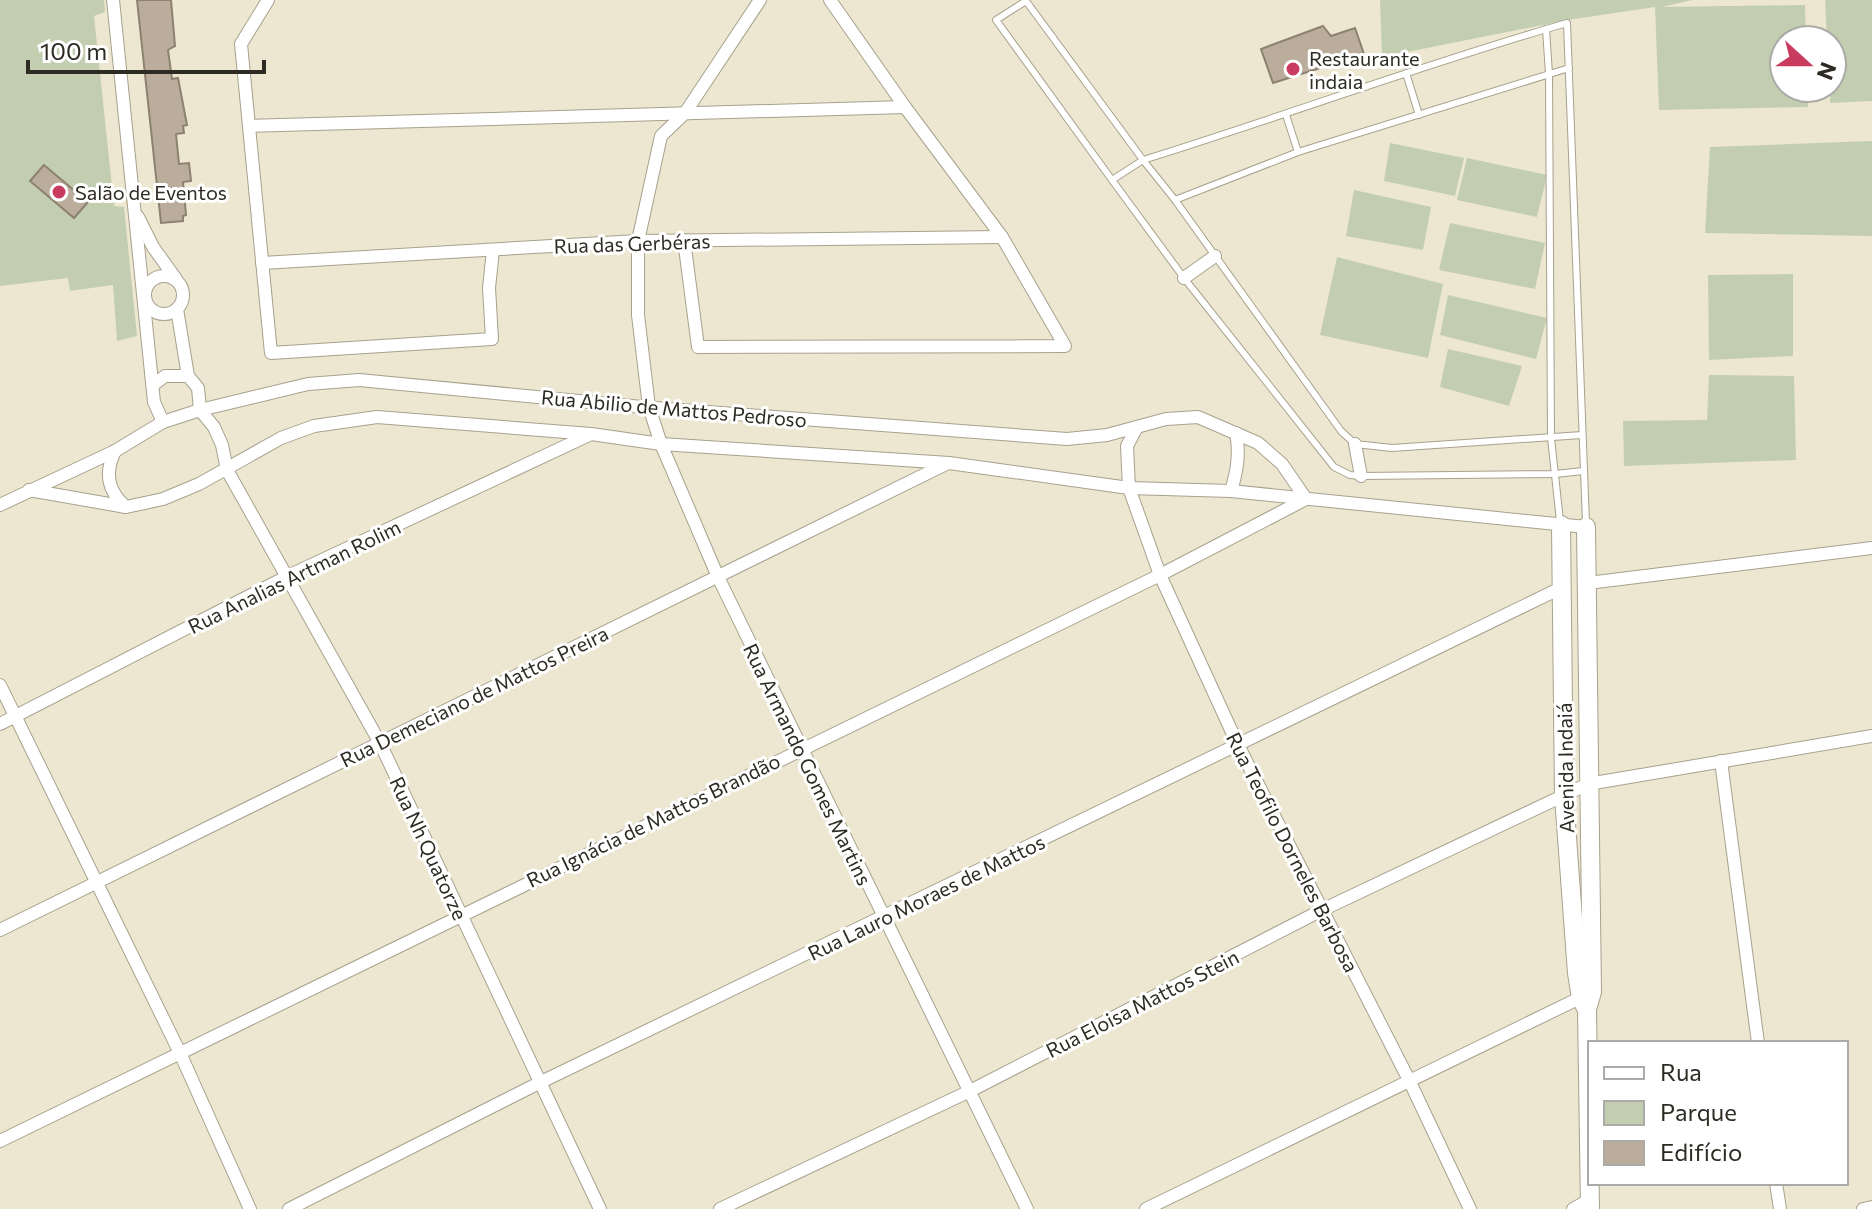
<svg xmlns="http://www.w3.org/2000/svg" width="1872" height="1209" viewBox="0 0 1872 1209" font-family="Commissioner,sans-serif">
<style>
.green{fill:#c3ceb1}
.building{fill:#baad9b;stroke:#8d8170;stroke-width:2}
.lines{fill:none;stroke-linecap:round;stroke-linejoin:round}
.lane-casing{stroke:#a7a18d;stroke-width:8}
.street-casing{stroke:#a7a18d;stroke-width:14}
.secondary-casing{stroke:#a7a18d;stroke-width:20}
.lane{stroke:#fff;stroke-width:6}
.street{stroke:#fff;stroke-width:12}
.secondary{stroke:#fff;stroke-width:18}
.poi-dot{fill:#ca3b60;stroke:#fff;stroke-width:3}
.labels{text-anchor:middle;dominant-baseline:central;stroke-width:6;stroke-linejoin:round;paint-order:stroke}
.poi-label{font-size:20px;fill:#2d2b23;stroke:#fff;text-anchor:start}
.street-label{font-size:20px;fill:#2d2b23;stroke:#fff}
</style>
<rect width="100%" height="100%" fill="#ede7d1"/>
<g class="green">
<path d="M0,0H104L105,12L94,16L114,206L124,207L137,336L117,341L113,285L70,291L68,278L0,286Z"/>
<path d="M1380,0H1692L1662,7L1805,5L1806,40H1784V88H1808V107L1659,110L1655,7L1568,20L1382,57Z"/>
<path d="M1825,0H1872V101L1830,103L1832,40H1827Z"/>
<path d="M1872,141V236L1705,233L1710,147Z"/>
<path d="M1390,143L1464,158L1455,196L1384,181Z"/>
<path d="M1467,158L1547,175L1537,217L1457,200Z"/>
<path d="M1354,190L1431,207L1423,250L1346,236Z"/>
<path d="M1450,223L1545,243L1535,289L1439,270Z"/>
<path d="M1337,257L1443,284L1428,358L1320,335Z"/>
<path d="M1793,274V356L1709,360L1708,275Z"/>
<path d="M1448,295L1547,318L1536,359L1440,335Z"/>
<path d="M1448,349L1522,366L1509,406L1440,387Z"/>
<path d="M1709,375L1794,376L1796,460L1624,466L1623,421L1707,420Z"/>
</g>
<g class="building">
<path d="M137,0H171L175,46L168,50L172,79L178,78L187,125L183,126L184,133L176,134L179,164L189,163L191,181L183,182L186,215L183,216V221L161,223Z"/>
<path d="M1323,26L1331,36L1355,28L1364,54L1273,83L1261,49Z"/>
<path d="M44,165L88,202L74,218L30,181Z"/>
</g>
<g class="lines">
<g class="lane-casing">
<g id="lane">
<path d="M1546,29L1549,74L1551,438L1560,521"/>
<path d="M1406,73L1419,115"/>
<path d="M1286,115L1298,152"/>
<path d="M1112,180L996,20L1026,1L1143,160C1285,116 1424,64 1567,23L1586,523"/>
<path d="M1175,200L1298,152L1569,68"/>
<path d="M1582,435L1392,448L1355,444L1341,431L1175,200L1143,160L1112,180L1184,278L1334,467L1350,475L1361,476L1555,474L1583,471"/>
</g>
</g>
<g class="street-casing">
<g id="street">
<path d="M113,0L154,402L163,422"/>
<path d="M268,0L241,44L271,353L492,339L489,288L493,250"/>
<path d="M760,0L685,113L661,136L638,241V315L649,407L661,444L718,577L1027,1209"/>
<path d="M249,126L905,107"/>
<path d="M138,217L153,247L176,279"/>
<path d="M684,240L698,347L1065,346L1002,237L905,107L830,0"/>
<path d="M262,263L638,241L1002,237"/>
<circle cx="164" cy="295" r="19"/>
<path d="M1184,278L1215,256"/>
<path d="M177,309L188,376L198,388L200,410L214,427L222,445L227,470L380,743L600,1209"/>
<path d="M153,385L165,376H188"/>
<path d="M1136,429L1127,446L1129,488L1160,575L1237,743L1409,1080L1470,1209"/>
<path d="M1355,444L1361,476"/>
<path d="M115,451C104,473 108,492 126,507"/>
<path d="M29,490L126,507L163,499L199,484L281,438L314,426L377,417L591,434L661,444L949,463L1129,488L1231,491L1586,527"/>
<path d="M1231,491C1237,471 1240,454 1236,433"/>
<path d="M0,505L115,451L163,422L200,410L308,384L359,380L642,407L1067,439L1107,435L1166,419L1198,417L1258,443L1282,464L1306,499"/>
<path d="M1588,583L1872,548"/>
<path d="M0,685L180,1053L250,1209"/>
<path d="M0,724L288,576L589,435"/>
<path d="M1721,761L1758,1043"/>
<path d="M0,930L948,463"/>
<path d="M0,1141L1160,575L1306,499"/>
<path d="M1776,1183L1780,1209"/>
<path d="M289,1209L539,1083L1563,587"/>
<path d="M720,1209L970,1091L1322,910L1588,784L1872,736"/>
<path d="M1146,1209L1586,995"/>
<path d="M1573,1209L1589,1200"/>
<path d="M1863,1209L1872,1207"/>
</g>
</g>
<g class="secondary-casing">
<g id="secondary">
<path d="M1561,525L1564,797L1577,973L1581,998L1586,1008"/>
<path d="M1586,527L1592,992L1587,1009L1590,1209"/>
</g>
</g>
<use href="#lane" class="lane"/>
<use href="#street" class="street"/>
<use href="#secondary" class="secondary"/>
</g>
<g class="poi-dot">
<circle cx="1293" cy="69" r="8"/>
<circle cx="59" cy="192" r="8"/>
</g>
<g class="labels">
<g class="poi-label">
<text x="1309" y="58">Restaurante<tspan x="1309" dy="23">indaia</tspan></text>
<text x="75" y="192">Salão de Eventos</text>
</g>
<g class="street-label">
<text transform="translate(632 243) rotate(-2)">Rua das Gerbéras</text>
<text transform="translate(674 408) rotate(5)">Rua Abilio de Mattos Pedroso</text>
<text transform="translate(294 576) rotate(-26)">Rua Analias Artman Rolim</text>
<text transform="translate(474 696) rotate(-26)">Rua Demeciano de Mattos Preira</text>
<text transform="translate(808 764) rotate(64)">Rua Armando Gomes Martins</text>
<text transform="translate(1565 768) rotate(-91)">Avenida Indaiá</text>
<text transform="translate(653 820) rotate(-26)">Rua Ignácia de Mattos Brandão</text>
<text transform="translate(429 848) rotate(65)">Rua Nh Quatorze</text>
<text transform="translate(1293 852) rotate(63)">Rua Teofilo Dorneles Barbosa</text>
<text transform="translate(926 897) rotate(-26)">Rua Lauro Moraes de Mattos</text>
<text transform="translate(1142 1003) rotate(-27)">Rua Eloisa Mattos Stein</text>
</g>
</g>
<rect x="1588" y="1041" width="260" height="144" fill="#ffffff" stroke="#abaaa7" stroke-width="2"/>
<rect x="1604" y="1067" width="40" height="12" fill="#ffffff" stroke="#abaaa7" stroke-width="2"/>
<text x="1660" y="1081" font-size="24" fill="#2d2b23">Rua</text>
<rect x="1604" y="1101" width="40" height="24" fill="#c3ceb1" stroke="#abaaa7" stroke-width="2"/>
<text x="1660" y="1121" font-size="24" fill="#2d2b23">Parque</text>
<rect x="1604" y="1141" width="40" height="24" fill="#baad9b" stroke="#abaaa7" stroke-width="2"/>
<text x="1660" y="1161" font-size="24" fill="#2d2b23">Edifício</text>
<g transform="translate(1808 64) rotate(111)"><circle r="38" fill="#ffffff" stroke="#abaaa7" stroke-width="2"/>
<path d="M0-6L14 30L0 20L-14 30Z" fill="#ca3b60"/>
<text y="-12" font-size="22" font-weight="bold" text-anchor="middle" fill="#2d2b23">N</text>
</g>
<path d="M28 60v12h236v-12" fill="none" stroke="#2d2b23" stroke-width="4"/>
<text x="40" y="60" font-size="24" fill="#2d2b23" stroke="#ffffff" stroke-width="6" paint-order="stroke">100 m</text>
</svg>
